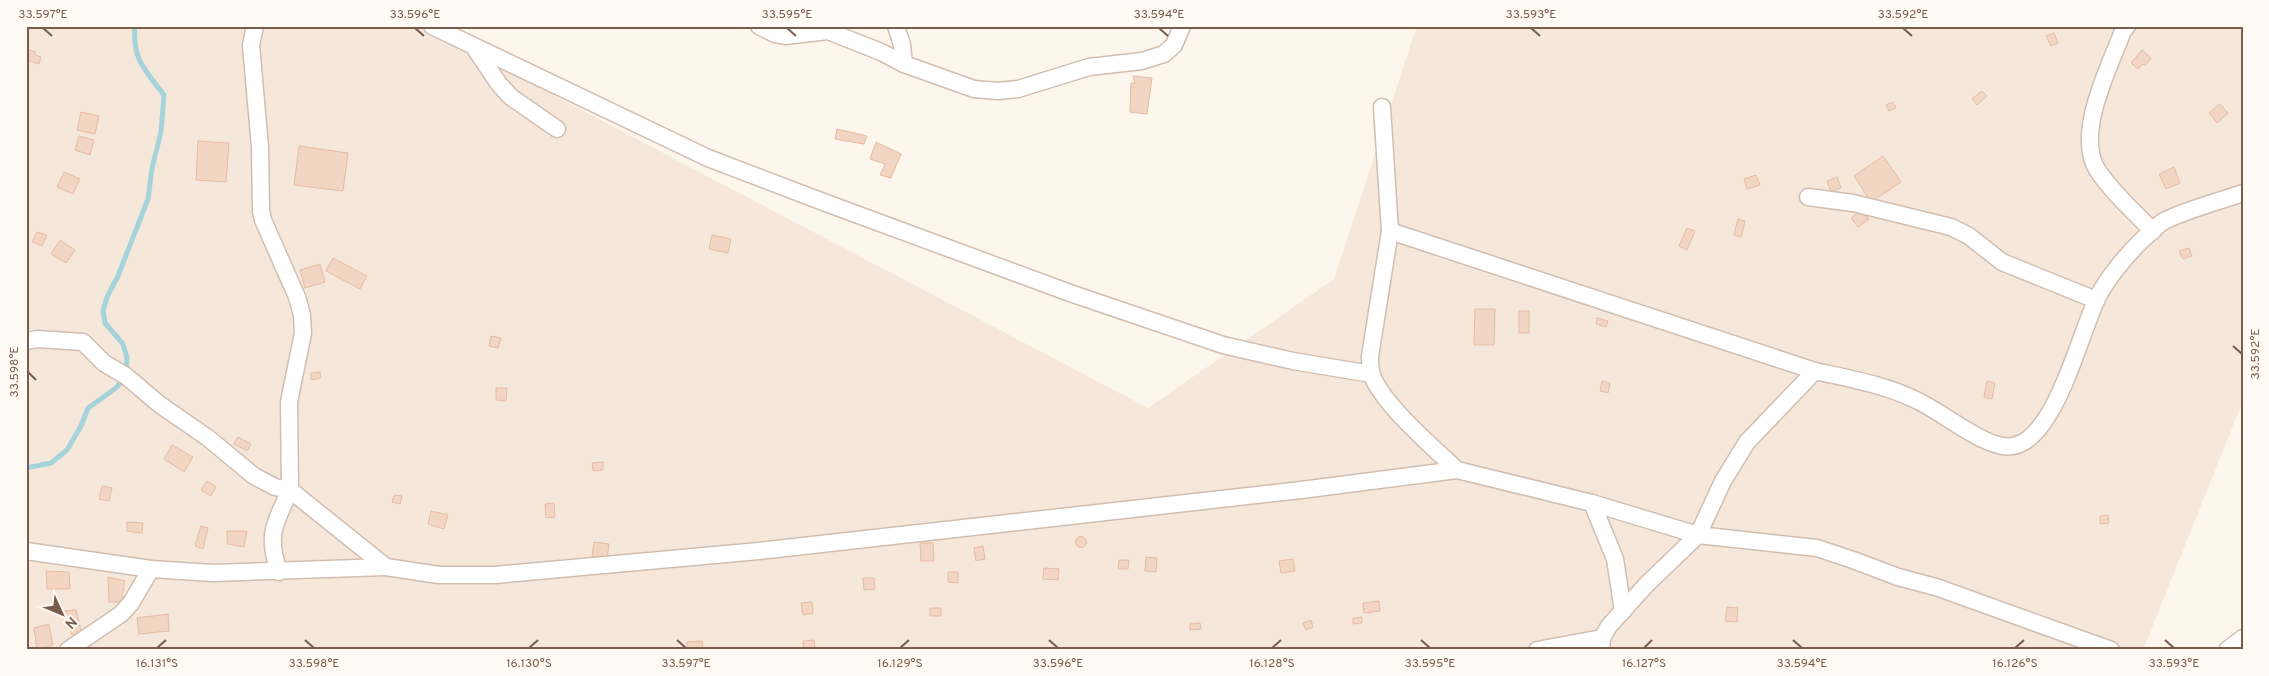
<svg xmlns="http://www.w3.org/2000/svg" width="2269" height="676" viewBox="0 0 2269 676" font-family="Overpass,sans-serif">
<style>
.residential{fill:#f5e8da}
.lines{fill:none;stroke-linecap:round;stroke-linejoin:round}
.stream{stroke:#a5d3da;stroke-width:5}
.building{fill:#f3d5c3;stroke:#e6bba3}
.minor-casing{stroke:#d1beb0;stroke-width:19}
.minor{stroke:#fff;stroke-width:16}
.ticks{fill:none;stroke:#7a5c4d;stroke-width:2}
.neatline{fill:none;stroke:#7a5c4d;stroke-width:2}
.ticks-label{font-size:12px;text-anchor:middle;fill:#7a5c4d}
</style>
<rect width="100%" height="100%" fill="#fdf6ec"/>
<path class="residential" d="M26,26H422L1148,408L1334,279L1417,26H2243V401L2143,650H26Z"/>
<g class="lines">
<path class="stream" d="M26,468L51,463L67,450L81,426L88,408L116,388L126,376L127,358L123,344L105,323L103,311L107,297L118,276L148,199L152,168L161,132L164,95C145,70 132,59 135,26"/>
</g>
<g class="building">
<path d="M2054,33L2058,43L2051,46L2046,36Z"/>
<path d="M26,49L36,52L35,55L41,57L39,64L26,60Z"/>
<path d="M2142,50L2151,58L2145,66L2143,64L2138,69L2131,63Z"/>
<path d="M1133,76L1152,78L1147,114L1130,112L1131,83H1135Z"/>
<path d="M1982,91L1987,96L1977,105L1972,99Z"/>
<path d="M1893,102L1896,108L1889,111L1886,105Z"/>
<path d="M2220,104L2228,113L2217,123L2209,113Z"/>
<path d="M81,112L99,116L95,134L77,130Z"/>
<path d="M837,129L867,136L864,144L835,139Z"/>
<path d="M79,136L94,140L90,155L75,150Z"/>
<path d="M198,141L229,143L226,182L196,180Z"/>
<path d="M876,142L901,154L891,178L880,175L885,164L870,159Z"/>
<path d="M299,146L348,153L343,191L294,185Z"/>
<path d="M1883,156L1901,182L1871,202L1854,176Z"/>
<path d="M2174,167L2180,183L2166,189L2159,174Z"/>
<path d="M64,172L80,179L73,194L57,187Z"/>
<path d="M1756,175L1760,185L1747,189L1744,179Z"/>
<path d="M1837,177L1841,188L1831,192L1827,181Z"/>
<path d="M1862,210L1869,219L1858,227L1851,218Z"/>
<path d="M1738,219L1745,221L1741,237L1734,235Z"/>
<path d="M1687,228L1695,231L1687,250L1679,246Z"/>
<path d="M37,232L47,235L42,246L32,242Z"/>
<path d="M712,235L731,239L728,253L709,249Z"/>
<path d="M60,240L75,250L66,263L51,254Z"/>
<path d="M2189,248L2192,256L2183,259L2179,251Z"/>
<path d="M333,258L367,276L360,289L326,271Z"/>
<path d="M320,264L325,282L305,288L300,270Z"/>
<path d="M1475,309H1495L1494,345H1474Z"/>
<rect x="1519" y="311" width="10" height="22"/>
<path d="M1597,318L1608,321L1606,327L1596,324Z"/>
<path d="M491,336L501,338L498,348L489,346Z"/>
<path d="M320,372L321,378L311,380V373Z"/>
<path d="M1602,381L1610,383L1608,393L1600,391Z"/>
<path d="M1987,381L1995,383L1992,399L1984,397Z"/>
<path d="M496,388H507L506,401L496,400Z"/>
<path d="M238,437L251,444L247,451L234,444Z"/>
<path d="M172,445L193,457L184,472L164,459Z"/>
<path d="M603,462V470L593,471L592,463Z"/>
<path d="M207,481L216,487L211,496L201,490Z"/>
<path d="M102,486L112,488L109,501L99,499Z"/>
<path d="M394,495L402,496L400,504L392,502Z"/>
<path d="M554,503L555,517L546,518L545,504Z"/>
<path d="M431,511L448,515L444,529L428,524Z"/>
<path d="M2108,515L2109,523L2100,524V516Z"/>
<path d="M127,522L143,523L142,533L127,531Z"/>
<path d="M201,526L208,528L203,549L195,546Z"/>
<path d="M227,531H247L244,547L227,544Z"/>
<circle cx="1081" cy="542" r="5.5"/>
<path d="M594,542L609,544L607,559L592,556Z"/>
<path d="M920,543H933L934,561H921Z"/>
<path d="M983,546L985,559L976,561L974,548Z"/>
<path d="M1146,557L1157,558L1156,572L1145,571Z"/>
<path d="M1293,559L1295,571L1281,573L1279,561Z"/>
<path d="M1119,560H1129L1128,569H1118Z"/>
<path d="M1044,568L1059,569L1058,580L1043,579Z"/>
<path d="M46,571L69,572L70,589H47Z"/>
<path d="M948,572H958V583L948,582Z"/>
<path d="M108,577L125,581L121,602H109Z"/>
<path d="M863,578H874L875,589L864,590Z"/>
<path d="M1379,601L1380,611L1364,613L1363,603Z"/>
<path d="M812,602L813,613L803,615L801,603Z"/>
<path d="M1727,607L1738,608L1737,622L1725,621Z"/>
<rect x="930" y="608" width="11" height="8"/>
<path d="M76,610L82,634L72,635L64,611Z"/>
<path d="M168,614L169,631L139,634L137,618Z"/>
<path d="M1362,617V623L1353,624V618Z"/>
<path d="M1311,620L1313,627L1306,630L1303,623Z"/>
<path d="M1200,623L1201,629L1190,630V624Z"/>
<path d="M49,624L53,645L37,650L34,628Z"/>
<path d="M814,640L815,649L804,650L803,641Z"/>
<path d="M702,641L703,650H688L687,642Z"/>
</g>
<g class="lines">
<g class="minor-casing">
<g id="minor">
<path d="M255,26L251,45L260,147L261,211L263,220L297,297L302,315L303,333L289,402L290,490L386,567L439,575H495L759,551L1301,490L1457,470L1592,503L1698,535L1817,548L1853,560L1898,577L1936,587L2111,650"/>
<path d="M432,26L708,158L826,203L1070,293L1223,345L1293,361L1371,374"/>
<path d="M759,26L775,34L785,36L828,31L881,52L904,64L974,89L998,91L1018,89L1089,67L1142,61L1164,54L1174,45L1182,26"/>
<path d="M896,26L902,45L904,64"/>
<path d="M2127,26L2123,31C2109,68 2074,135 2098,171C2113,193 2134,212 2153,231"/>
<path d="M476,50L499,84L511,97L557,129"/>
<path d="M1382,107L1390,231L1370,356C1370,362 1370,369 1372,375C1382,404 1434,448 1457,470"/>
<path d="M1808,197L1853,203L1951,227L1969,236L2002,262L2096,300"/>
<path d="M1390,231L1815,371C1851,379 1887,385 1920,402C1944,414 1978,442 2003,446C2055,455 2081,323 2101,291C2111,274 2127,255 2141,241C2148,235 2156,226 2164,221C2189,209 2217,202 2243,193"/>
<path d="M26,341L38,339L83,342L104,363L126,376L159,404L208,438L254,476L275,487L290,490C275,524 266,534 279,572"/>
<path d="M1592,503L1615,559L1623,611"/>
<path d="M26,551L151,569L213,573L386,567"/>
<path d="M68,650L121,614L131,603L151,569"/>
<path d="M1537,650L1602,638"/>
<path d="M1601,650L1602,638L1609,626L1647,584L1698,535L1723,481L1747,442L1815,371"/>
<path d="M2227,650L2243,638"/>
</g>
</g>
<use href="#minor" class="minor"/>
</g>
<path class="ticks" d="M43,28L52,36M415,28L424,36M787,28L796,36M1159,28L1168,36M1531,28L1540,36M1903,28L1912,36M2233,346L2242,354M28,372L36,380M305,640L314,648M677,640L686,648M1049,640L1058,648M1421,640L1430,648M1793,640L1802,648M2165,640L2174,648M157,648L166,640M529,648L538,640M900,648L909,640M1272,648L1281,640M1644,648L1652,640M2015,648L2024,640"/>
<rect width="2269" height="676" fill="none" stroke="#fffaf3" stroke-width="55"/>
<g transform="translate(62 614) rotate(134)" stroke="#fffaf3" stroke-width="4" paint-order="stroke">
<path d="M0-4L9 19L0 12L-9 19Z" fill="#7a5c4d"/>
<text y="-8" font-size="14" font-weight="bold" text-anchor="middle" fill="#7a5c4d">N</text>
</g>
<rect x="28" y="28" width="2214" height="620" class="neatline"/>
<g class="ticks-label">
<text x="43" y="18">33.597°E</text>
<text x="415" y="18">33.596°E</text>
<text x="787" y="18">33.595°E</text>
<text x="1159" y="18">33.594°E</text>
<text x="1531" y="18">33.593°E</text>
<text x="1903" y="18">33.592°E</text>
<text transform="translate(2255 354) rotate(-90)" y="4">33.592°E</text>
<text transform="translate(14 372) rotate(-90)" y="4">33.598°E</text>
<text x="157" y="667">16.131°S</text>
<text x="314" y="667">33.598°E</text>
<text x="529" y="667">16.130°S</text>
<text x="686" y="667">33.597°E</text>
<text x="900" y="667">16.129°S</text>
<text x="1058" y="667">33.596°E</text>
<text x="1272" y="667">16.128°S</text>
<text x="1430" y="667">33.595°E</text>
<text x="1644" y="667">16.127°S</text>
<text x="1802" y="667">33.594°E</text>
<text x="2015" y="667">16.126°S</text>
<text x="2174" y="667">33.593°E</text>
</g>
</svg>
